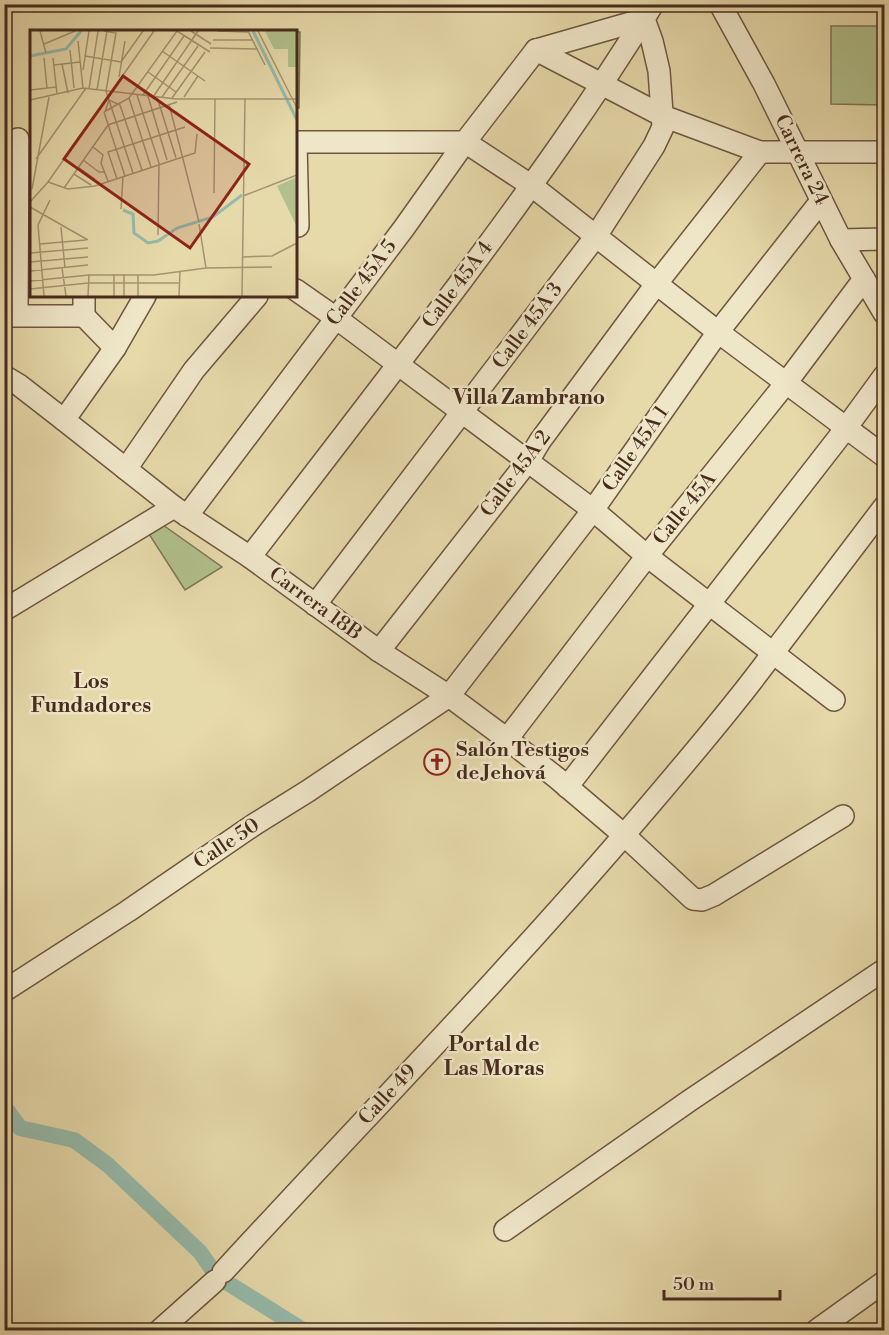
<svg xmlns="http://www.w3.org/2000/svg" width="889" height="1335" viewBox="0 0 889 1335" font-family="'Libre Bodoni',serif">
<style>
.green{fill:#b1c08c;stroke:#7c7654;stroke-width:1.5}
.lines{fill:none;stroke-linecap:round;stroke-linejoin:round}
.canal{stroke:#96baab;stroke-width:16}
.minor-casing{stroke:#6f5640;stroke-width:24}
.minor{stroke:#efe6c8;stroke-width:21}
.labels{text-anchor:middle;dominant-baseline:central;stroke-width:5;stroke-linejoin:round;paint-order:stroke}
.street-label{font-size:20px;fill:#472b1c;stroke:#efe6c8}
.poi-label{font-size:20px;font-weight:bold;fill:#472b1c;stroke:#efe6c8;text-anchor:start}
.neighbourhood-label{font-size:21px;font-weight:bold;fill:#472b1c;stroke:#efe6c8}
.inset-river{fill:none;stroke:#96baab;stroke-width:3}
.inset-road{fill:none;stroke:#a69371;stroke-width:1.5}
.view{fill:#8f2418;fill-opacity:0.15;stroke:#8f2418;stroke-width:3}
.inset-edge{fill:none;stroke:#472b1c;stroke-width:3}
</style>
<rect width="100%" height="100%" fill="#e6d9aa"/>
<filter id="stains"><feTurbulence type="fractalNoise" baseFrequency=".00333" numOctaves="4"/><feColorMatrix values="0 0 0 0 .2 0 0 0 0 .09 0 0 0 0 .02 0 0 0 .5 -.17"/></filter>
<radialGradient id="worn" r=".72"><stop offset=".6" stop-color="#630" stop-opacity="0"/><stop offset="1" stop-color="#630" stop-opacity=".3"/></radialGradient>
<g class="green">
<path d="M831,26H884V105L831,104Z"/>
<path d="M296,32H300L299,108H296Z"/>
<path d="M163,525L222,567L185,590L149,534Z"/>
</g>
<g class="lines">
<path class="canal" d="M4,1106L20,1128L74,1140L108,1165L200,1252L214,1272L223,1280L303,1330"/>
<g class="minor-casing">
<g id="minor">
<path d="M720,4L764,84L841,240L884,313"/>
<path d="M536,50L663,116L760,152H884"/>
<path d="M296,142H465L532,186L718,332L884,456"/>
<path d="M296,142L298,226"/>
<path d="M841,240L884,239"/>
<path d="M296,290L336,318L593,510L647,556L834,700"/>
<path d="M84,296V316L115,348"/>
<path d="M17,315L18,139"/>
<path d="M4,316H84"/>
<path d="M4,376L19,385L64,420L174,507L250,557L379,651L449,696L507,739L557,778L624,835L693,899L702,900L714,895L843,816"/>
<path d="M64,420L115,348L145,296"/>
<path d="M126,469L194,370L257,296"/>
<path d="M187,516L404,228L465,142L536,50"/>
<path d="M250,557C321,465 392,373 462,280C529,190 594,100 653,4"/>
<path d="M315,605L596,236L654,146L663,127L659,71L652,41L644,19L536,50"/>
<path d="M4,610L174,507"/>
<path d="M379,651L528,461L540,441L657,283L760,152"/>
<path d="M507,739L647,556L786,383L864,279"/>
<path d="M567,787L846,428L884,376"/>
<path d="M4,991L128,911L255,824L308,791L449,696L593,510L718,332L821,201"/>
<path d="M505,1230L689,1101L884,970"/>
<path d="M223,1272C357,1126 496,984 625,834C670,781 716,728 758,673C800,618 842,562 884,507"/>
<path d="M160,1330L215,1281"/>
<path d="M817,1330L884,1282"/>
</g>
</g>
<use href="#minor" class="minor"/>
</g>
<defs>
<g id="church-ring" transform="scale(1.35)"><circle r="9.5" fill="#efe6c8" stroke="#8f2418" stroke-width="1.5"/><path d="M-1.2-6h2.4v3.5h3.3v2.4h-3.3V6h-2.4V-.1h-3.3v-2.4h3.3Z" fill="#8f2418"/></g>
</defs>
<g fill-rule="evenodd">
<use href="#church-ring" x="437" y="762"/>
</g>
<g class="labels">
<g class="street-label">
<text transform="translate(801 160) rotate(64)">Carrera 24</text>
<text transform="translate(362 283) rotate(-53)">Calle 45A 5</text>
<text transform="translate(458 285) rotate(-53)">Calle 45A 4</text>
<text transform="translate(528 326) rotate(-53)">Calle 45A 3</text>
<text transform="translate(636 449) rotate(-55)">Calle 45A 1</text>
<text transform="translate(516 474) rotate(-53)">Calle 45A 2</text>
<text transform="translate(685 509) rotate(-51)">Calle 45A</text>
<text transform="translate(315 604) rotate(36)">Carrera 18B</text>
<text transform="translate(227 844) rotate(-34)">Calle 50</text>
<text transform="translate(388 1095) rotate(-47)">Calle 49</text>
</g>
<g class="poi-label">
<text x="456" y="750">Salón Testigos<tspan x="456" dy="23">de Jehová</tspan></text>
</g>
<g class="neighbourhood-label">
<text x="529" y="398">Villa Zambrano</text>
<text x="91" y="682">Los<tspan x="91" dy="24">Fundadores</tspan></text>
<text x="494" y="1045">Portal de<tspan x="494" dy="24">Las Moras</tspan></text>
</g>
</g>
<g transform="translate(30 30)">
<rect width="267" height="267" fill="#e6d9aa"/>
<path d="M235,1H267V37H258V19H244ZM267,147V197L247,156Z" fill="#b1c08c"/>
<path class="inset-river" d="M223,1L267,90M0,26L36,19L51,1M93,180L103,184L104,203L118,213L128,211L147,198L183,187L212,165"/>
<path class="inset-road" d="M10,1L16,23M74,1L86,3L76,61L103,143M147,1L180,22M161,1L181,14M187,1L218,2M218,1L235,35M228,1L267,78M183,10H223M48,11L53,58M14,14L45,1M180,18L228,19M40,20L44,58M132,21L175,51M55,26L91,32L113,1M14,28L17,58M23,28L27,64M32,34L38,63M24,35L50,32M53,40L59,1M118,42L146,62M89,47L95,11M59,59L68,1M0,60L26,57M67,60L77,1M107,65L129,133L128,205M113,65L154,6M118,66L137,130M123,67L168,1M127,67L146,128M132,67L168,16M154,67L168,46M99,68L121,137M142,68L175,22M0,70L53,58L146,69H267M139,74L169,192M74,82L99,68L147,1M74,82L95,146M75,82L79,70L90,75L112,140M63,117L73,125L71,133L78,151M6,129L56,58M53,130L69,142H75M48,137L65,149M44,144L61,155M87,149L78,122L155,97M18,152L38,159L65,156L165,123L167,104M34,158L78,95L147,72M2,159L19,67M184,163L185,69M213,166L267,145M0,172L18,152L124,1M0,177L58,210M91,179L93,147M169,194L176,238M31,197L35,238M10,214L56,210M0,223L58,218M212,227L242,226L267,213M0,232L58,227M32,238L36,266M0,241L58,235M0,251L59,245H124L176,238L242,237M0,259L58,253H150M14,266L8,195L20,170M58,266L59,245M84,266V244M94,266V244M108,266V245M149,266L150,242M212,266L215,68"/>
<path class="view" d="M93,46L219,134L160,218L34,129Z"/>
<rect width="267" height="267" class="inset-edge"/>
</g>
<rect width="889" height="1335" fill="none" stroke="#e6d9aa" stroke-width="24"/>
<rect x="6" y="6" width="877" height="1323" fill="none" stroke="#472b1c" stroke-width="3"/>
<rect x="12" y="12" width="865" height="1311" fill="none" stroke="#472b1c" stroke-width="1.5"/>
<path d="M664 1290v9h116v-9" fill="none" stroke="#472b1c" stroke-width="3"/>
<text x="673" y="1290" font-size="18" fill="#472b1c" stroke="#efe6c8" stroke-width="4.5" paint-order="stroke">50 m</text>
<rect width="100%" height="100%" filter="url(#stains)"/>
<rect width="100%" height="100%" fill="url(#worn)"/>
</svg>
